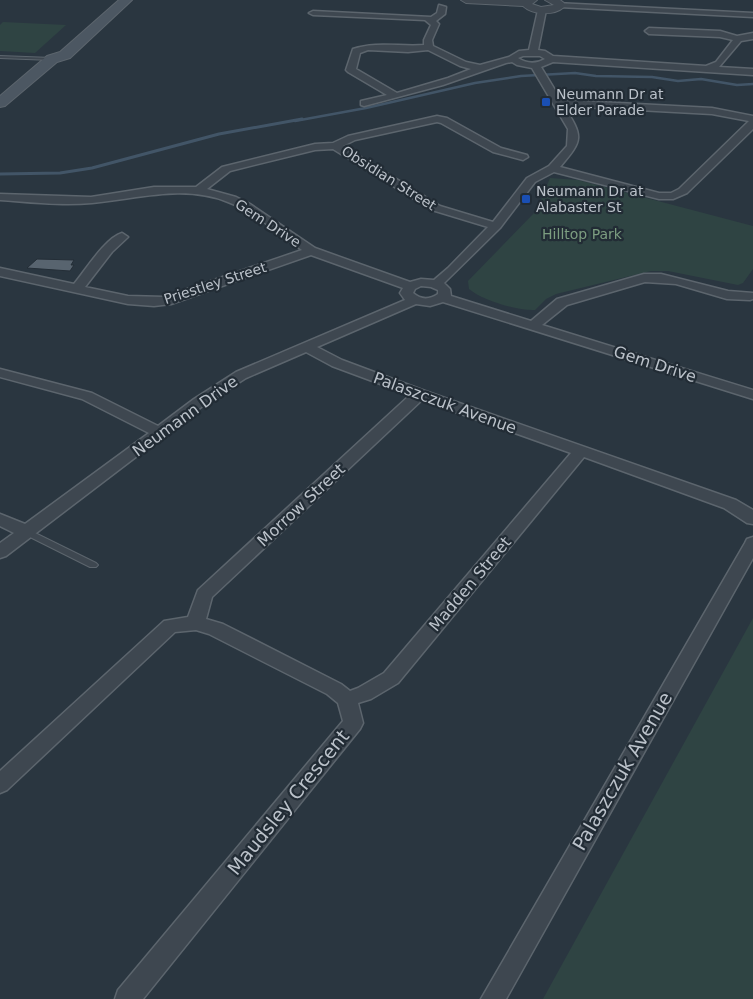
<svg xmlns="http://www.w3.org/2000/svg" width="753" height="999" viewBox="0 0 753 999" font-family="'DejaVu Sans',sans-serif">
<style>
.green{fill:#2f4443}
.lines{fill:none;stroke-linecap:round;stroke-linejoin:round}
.stream-far1{stroke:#425567;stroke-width:2.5}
.stream{stroke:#425567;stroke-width:3}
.building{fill:#58646f;stroke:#242e37}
.service-casing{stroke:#5c656d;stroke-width:2}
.minor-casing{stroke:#5c656d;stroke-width:3}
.tertiary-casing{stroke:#5c656d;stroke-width:2}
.secondary-casing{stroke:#5c656d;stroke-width:2}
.service{fill:#3e4750;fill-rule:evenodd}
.minor{fill:#3e4750;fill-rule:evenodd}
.tertiary{fill:#3e4750;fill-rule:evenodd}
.secondary{fill:#4c5762;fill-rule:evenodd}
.transit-dot{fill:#1a4fb4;stroke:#222c35;stroke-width:2}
.labels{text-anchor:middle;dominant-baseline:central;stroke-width:4.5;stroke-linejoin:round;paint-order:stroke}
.far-poi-label{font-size:14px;fill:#bbc2ca;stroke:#222c35;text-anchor:start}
.far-street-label{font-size:14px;fill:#bbc2ca;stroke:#222c35}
.far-park-label{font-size:14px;fill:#7c9d80;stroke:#222c35}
.street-label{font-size:16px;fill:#bbc2ca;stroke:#222c35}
.near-street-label{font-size:19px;fill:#bbc2ca;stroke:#222c35}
</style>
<rect width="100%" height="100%" fill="#2a3640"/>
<g class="green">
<path d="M3,22L66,25L35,53L0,51V25Z"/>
<path d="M550,178L578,180L753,226V269L743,283L738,285L668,271H651L556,294L546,299L535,310C517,311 482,300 469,289L468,281L537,210Z"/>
<path d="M753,618V999H543Z"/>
</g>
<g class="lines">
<path class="stream-far1" d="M295,121L366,108L475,83L521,76L575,73L596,76L652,77L678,81L701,79L737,85L753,84"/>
<path class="stream" d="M0,174L60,173L92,168L219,134L302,119"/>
</g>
<path class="building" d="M37,259L74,260L71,265H74L70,271L27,268Z"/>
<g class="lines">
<g class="service-casing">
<g id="service">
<path d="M0,56L52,58L54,59L52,60L0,58Z"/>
<path d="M27,529L96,563L98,565L96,567H90L24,534L22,532L24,530Z"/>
</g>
</g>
<g class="minor-casing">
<g id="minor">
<path d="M556,3L753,13V17L559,7L555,5Z"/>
<path d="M439,5L446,7L445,14L436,21L439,24L432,40L433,46L466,62L480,65L509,57L519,51L529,50L538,10L542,8L546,10L538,50L545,51L553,56L706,66L716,62L733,40L720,37L649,34L645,31L649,28L720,31L737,36L753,33V39L741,41L719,67L753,69V75L553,62L541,67L561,100L712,108L753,116V129L687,193L673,199H659L554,172L535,182L500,228L444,283L450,289L451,296L531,321L557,299L644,274H661L728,291L753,293V299L750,300L727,299L676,284L645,282L567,305L542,325L753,390V399L443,302L430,306L416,304L317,347L342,360L425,391L736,500L753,510V524L747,523L724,508L584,457L398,683L371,699L358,703L363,723L360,729L143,999H115L118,990L343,721L338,703L327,694L209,634L196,630L175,632L7,790L0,793V771L164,621L188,617L198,590L410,395L332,366L306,352L246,378L204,405L168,432L166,436L162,437L6,556L0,558V543L14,533L0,526V514L25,524L149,433L82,399L0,377V369L92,393L158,426L194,399L236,372L405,300L400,293L403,288L311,255L171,304L154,306L128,304L0,276V268L74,284C85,271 105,238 122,233L128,237L112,252L85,287L128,296L164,297L302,250C279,234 255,212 228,202C183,184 138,199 92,203C62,206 30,202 0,200V194L91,197L154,187H196L222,167L315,144L333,143L348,136L437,116L447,118L501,148L527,155L528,157L523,160L493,152L441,123L437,122L355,140L343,146L440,206L493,222L527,178L549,166L567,146L568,129L532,68L517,65L512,62L506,63L443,85L364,106L361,105V101L387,95L348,72L346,70L353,49C376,41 401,47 424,45V40L431,25L425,20L313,15L309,13L313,11L431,17L437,13ZM368,50L408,52L428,50L460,66L471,69L448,78L397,93L356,69L360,53ZM523,56H540L545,59C536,64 527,64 518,58ZM564,106L712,114L749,121L679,189L671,193H659L560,167C584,139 583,137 564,106ZM333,149L432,210L488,227L448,268L434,280L421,279L410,282L315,248L250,204L236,197L207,189L230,171L315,150ZM421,286L431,287L438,290V294C429,300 421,300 413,293L415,289ZM422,400L571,453L384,673L358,688L350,691L341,684L223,624L206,619L212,597Z"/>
<path d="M753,537V558L506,999H481L745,543L747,539Z"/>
</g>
</g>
<g class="tertiary-casing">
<path id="tertiary" d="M461,0H537L532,4L541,7L554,5L545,0H560L564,3V7C554,16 533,15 523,6L466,3Z"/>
</g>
<g class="secondary-casing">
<path id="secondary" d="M119,0H132L70,58L57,62L5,106L0,107V96L47,56L60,52Z"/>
</g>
<use href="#service" class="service"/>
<use href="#minor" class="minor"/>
<use href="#tertiary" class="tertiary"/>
<use href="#secondary" class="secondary"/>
</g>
<g class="transit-dot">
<rect x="541" y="97" width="10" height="10" rx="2.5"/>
<rect x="521" y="194" width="10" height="10" rx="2.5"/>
</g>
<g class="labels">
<g class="far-poi-label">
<text x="556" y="94">Neumann Dr at<tspan x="556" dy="16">Elder Parade</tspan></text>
<text x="536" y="191">Neumann Dr at<tspan x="536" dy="16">Alabaster St</tspan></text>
</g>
<g class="far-street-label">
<text transform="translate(389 178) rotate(32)">Obsidian Street</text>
<text transform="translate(268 223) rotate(33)">Gem Drive</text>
<text transform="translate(215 283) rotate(-18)">Priestley Street</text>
</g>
<g class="far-park-label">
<text x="582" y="234">Hilltop Park</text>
</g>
<g class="street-label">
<text transform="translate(655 364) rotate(18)">Gem Drive</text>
<text transform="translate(445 403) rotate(20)">Palaszczuk Avenue</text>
<text transform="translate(185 416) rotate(-36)">Neumann Drive</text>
<text transform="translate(301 505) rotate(-43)">Morrow Street</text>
<text transform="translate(470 584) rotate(-50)">Madden Street</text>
</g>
<g class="near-street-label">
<text transform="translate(622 771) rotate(-60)">Palaszczuk Avenue</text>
<text transform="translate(288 802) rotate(-51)">Maudsley Crescent</text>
</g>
</g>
</svg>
